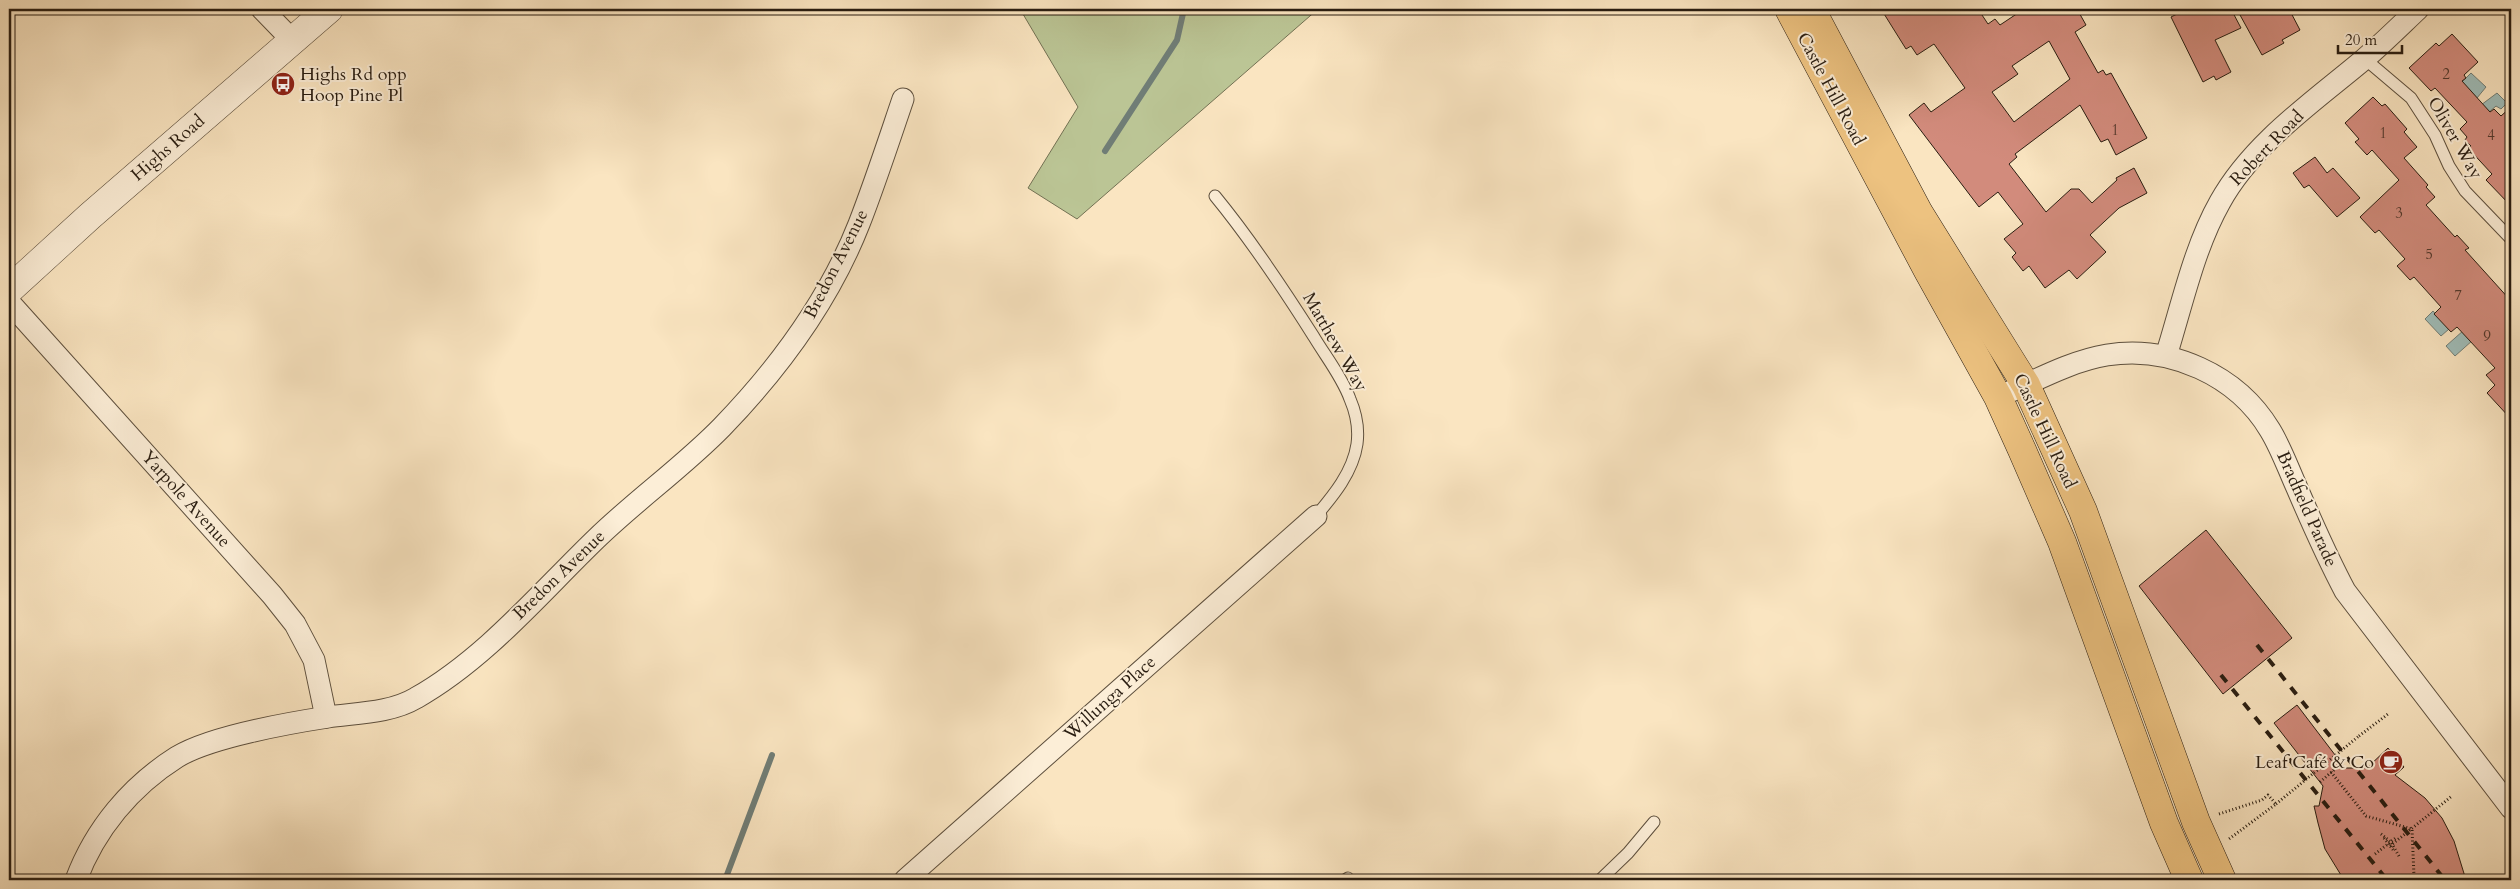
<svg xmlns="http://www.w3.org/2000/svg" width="2520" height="889" viewBox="0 0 2520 889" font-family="Cardo,serif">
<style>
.green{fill:#bbc595;stroke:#727153}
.water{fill:#9fbdb9;stroke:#707d76}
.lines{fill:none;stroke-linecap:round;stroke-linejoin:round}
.stream{stroke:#707d76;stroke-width:6}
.building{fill:#d28b7c;stroke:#291d11;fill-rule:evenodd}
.service-casing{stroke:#5d4f3d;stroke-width:13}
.minor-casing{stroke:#5d4f3d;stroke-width:23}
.tertiary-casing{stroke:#5d4f3d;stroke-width:29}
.primary-casing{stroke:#291d11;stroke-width:29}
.path{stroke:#291d11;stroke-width:3;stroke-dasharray:1 2.5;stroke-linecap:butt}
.service{stroke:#fceed7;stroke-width:11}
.minor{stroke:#fceed7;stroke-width:21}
.tertiary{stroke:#fceed7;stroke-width:28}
.primary{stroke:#edc280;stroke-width:28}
.rail{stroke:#291d11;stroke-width:4;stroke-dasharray:9 9;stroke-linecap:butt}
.path-bridge{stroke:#291d11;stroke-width:3;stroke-dasharray:1 2.5;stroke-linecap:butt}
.labels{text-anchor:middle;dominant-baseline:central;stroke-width:4;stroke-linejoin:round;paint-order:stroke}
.number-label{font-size:15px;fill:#53382c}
.poi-label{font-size:18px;fill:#291d11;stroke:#fceed7;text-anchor:start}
.street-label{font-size:18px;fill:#291d11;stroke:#fceed7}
</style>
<rect width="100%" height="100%" fill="#fae5c1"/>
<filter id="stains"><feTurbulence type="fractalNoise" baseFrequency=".004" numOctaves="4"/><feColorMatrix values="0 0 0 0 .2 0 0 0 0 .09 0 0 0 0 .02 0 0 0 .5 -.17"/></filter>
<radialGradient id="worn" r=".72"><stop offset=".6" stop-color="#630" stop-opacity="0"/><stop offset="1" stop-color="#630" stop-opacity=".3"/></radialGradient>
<path class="green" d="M1020,9H1318L1077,219L1028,188L1078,107Z"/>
<g class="water">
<path d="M2471,73L2486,87L2477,98L2461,83Z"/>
<path d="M2497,93L2507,103L2501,109L2496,106L2488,113L2481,105Z"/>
<path d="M2433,311L2449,329L2441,336L2425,319Z"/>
<path d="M2464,330L2473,340L2455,356L2446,346Z"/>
</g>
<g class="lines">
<g class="stream">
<path d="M1105,151L1177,40L1184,9"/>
<path d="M725,880L772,755"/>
</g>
</g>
<g class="building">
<path d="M1881,9H1978L1988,24L1995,19L2000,25L2024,9H2077L2086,25L2075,32L2098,73L2103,70L2106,75L2111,73L2147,138L2116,155L2108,139L2101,142L2080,105L2015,154L2017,157L2009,164L2046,212L2071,189H2079L2092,203L2117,180L2116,178L2134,168L2147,193L2119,208L2090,235L2106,252L2077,279L2069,270L2045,288L2029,266L2023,271L2012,257L2016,253L2004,239L2023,224L1998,192L1979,207L1909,115L1924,103L1931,112L1965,88L1934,44L1917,55L1911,46L1906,49ZM2049,41L2070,79L2014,122L1992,92L2018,74L2012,66Z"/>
<path d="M2187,9H2231L2241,28L2215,40L2231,72L2216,80L2214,76L2203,82L2171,17Z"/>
<path d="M2252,9H2289L2300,30L2282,40L2284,43L2262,55L2240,15Z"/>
<path d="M2452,34L2478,62L2464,75L2466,78L2462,81L2490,112L2494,109L2501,116L2511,107V206L2486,180L2492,174L2468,148L2471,146L2465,140L2467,137L2460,129L2467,122L2435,88L2431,91L2409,68L2436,43L2439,46Z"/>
<path d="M2373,97L2382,106L2385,104L2407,129L2404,132L2417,147L2404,158L2428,185L2426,187L2435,197L2426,205L2455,237L2457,235L2469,248L2465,250L2511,301V419L2487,393L2495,385L2486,375L2495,368L2457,327L2451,332L2434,314L2441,307L2414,277L2410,280L2397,266L2405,259L2379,230L2375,233L2360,217L2399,180L2372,150L2367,155L2355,142L2359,139L2345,123Z"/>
<path d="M2315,157L2327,173L2333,168L2360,198L2337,217L2309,185L2304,188L2293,173Z"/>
<path d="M2206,530L2292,638L2223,694L2139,586Z"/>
<path d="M2297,705L2345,768H2367L2388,748L2404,767L2395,775L2425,798L2442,818L2454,841L2466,880H2344L2325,849L2318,823L2314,806H2319L2323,786L2274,723Z"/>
</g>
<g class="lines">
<g class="service-casing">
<g id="service">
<path d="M2365,59L2411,98L2435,135L2449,166L2465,191L2511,239"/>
<path d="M1215,196C1252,241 1283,288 1314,337C1326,357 1342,377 1350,399C1356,413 1359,429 1357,444C1353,472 1333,496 1316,516"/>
<path d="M9,323L18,314"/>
<path d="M1345,880L1348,878"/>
<path d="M1600,880L1628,853L1654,822"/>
</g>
</g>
<g class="minor-casing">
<g id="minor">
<path d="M262,9L293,41"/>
<path d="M9,302L272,595L295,624L314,660L326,717"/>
<path d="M2166,356C2182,305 2194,248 2220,202C2252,144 2313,102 2362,61C2382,44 2400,26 2418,9"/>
<path d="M1998,397C2033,382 2070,361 2107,355C2170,345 2237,375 2270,430C2281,448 2288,468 2297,488C2312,523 2327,557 2345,591L2511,808"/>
<path d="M76,880C95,829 131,786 177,757C210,737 289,723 328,717C356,713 391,713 416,698C485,659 539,594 596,539C636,500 683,467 722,427C779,368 829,300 859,224C875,183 889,140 903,99"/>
<path d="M905,880L1316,516"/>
</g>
</g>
<g class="tertiary-casing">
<path id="tertiary" d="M9,290L90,216L329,9"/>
</g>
<g class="primary-casing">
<g id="primary">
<path d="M1789,9L1928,271L1998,397L2022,450L2062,542L2164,823L2189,880"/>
<path d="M1811,9L1919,213L2026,385L2083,511L2196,822L2222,880"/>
</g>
</g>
<g class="path">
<path d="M2359,736L2388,714"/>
<path d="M2331,772L2366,816L2412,829L2414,876L2417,880"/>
<path d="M2320,782L2342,763"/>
<path d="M2219,814L2262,800L2268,795L2276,804L2229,839"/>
<path d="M2381,834L2391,842L2400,858"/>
<path d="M2384,838L2394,851"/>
<path d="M2390,846L2452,796"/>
<path d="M2375,854L2397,837"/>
</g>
<use href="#service" class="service"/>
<use href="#minor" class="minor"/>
<use href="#tertiary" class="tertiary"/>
<use href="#primary" class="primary"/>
<g class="rail">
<path d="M2257,645L2445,880"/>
<path d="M2221,675L2387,880"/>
</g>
<path class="path-bridge" d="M2276,804L2359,736"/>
</g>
<defs>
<g id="bus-disc" transform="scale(1.25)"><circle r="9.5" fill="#8f2418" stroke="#fceed7"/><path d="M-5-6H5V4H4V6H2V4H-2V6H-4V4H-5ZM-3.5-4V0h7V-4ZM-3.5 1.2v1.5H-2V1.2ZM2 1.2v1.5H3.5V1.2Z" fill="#fff"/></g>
<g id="cafe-disc" transform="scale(1.25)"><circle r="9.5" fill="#8f2418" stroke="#fceed7"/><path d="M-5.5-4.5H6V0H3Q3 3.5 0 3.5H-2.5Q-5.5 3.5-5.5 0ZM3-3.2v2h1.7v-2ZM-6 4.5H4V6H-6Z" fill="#fff"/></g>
</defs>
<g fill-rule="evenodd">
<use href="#bus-disc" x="283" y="84"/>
<use href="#cafe-disc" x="2391" y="762"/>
</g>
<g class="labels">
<g class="number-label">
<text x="2446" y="74">2</text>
<text x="2115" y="130">1</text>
<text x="2383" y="133">1</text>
<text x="2491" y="135">4</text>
<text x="2399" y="213">3</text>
<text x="2429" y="254">5</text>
<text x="2458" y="295">7</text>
<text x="2487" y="336">9</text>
</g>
<g class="poi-label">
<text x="300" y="74">Highs Rd opp<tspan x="300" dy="21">Hoop Pine Pl</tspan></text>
<text x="2374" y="762" text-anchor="end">Leaf Café &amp; Co</text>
</g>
<g class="street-label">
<text transform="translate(1831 89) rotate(62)">Castle Hill Road</text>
<text transform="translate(2455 138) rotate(60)">Oliver Way</text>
<text transform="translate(168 148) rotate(-41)">Highs Road</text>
<text transform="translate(2267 148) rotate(-46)">Robert Road</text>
<text transform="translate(836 264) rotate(-63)">Bredon Avenue</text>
<text transform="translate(1335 342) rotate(60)">Matthew Way</text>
<text transform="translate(2045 431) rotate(65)">Castle Hill Road</text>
<text transform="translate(186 499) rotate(48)">Yarpole Avenue</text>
<text transform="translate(2307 509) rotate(66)">Bradfield Parade</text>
<text transform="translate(559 575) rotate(-44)">Bredon Avenue</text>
<text transform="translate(1110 698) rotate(-42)">Willunga Place</text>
</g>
</g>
<rect width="2520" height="889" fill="none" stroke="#fae5c1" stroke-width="30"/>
<rect x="10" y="10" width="2500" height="869" fill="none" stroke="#291d11" stroke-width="2.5"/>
<rect x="15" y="15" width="2490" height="859" fill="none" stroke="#291d11"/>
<path d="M2338 45v8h64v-8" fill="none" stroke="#291d11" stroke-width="2.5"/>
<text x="2345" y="45" font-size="15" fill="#291d11" stroke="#fceed7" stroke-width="4" paint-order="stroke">20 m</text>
<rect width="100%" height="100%" filter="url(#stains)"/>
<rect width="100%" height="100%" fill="url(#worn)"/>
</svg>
